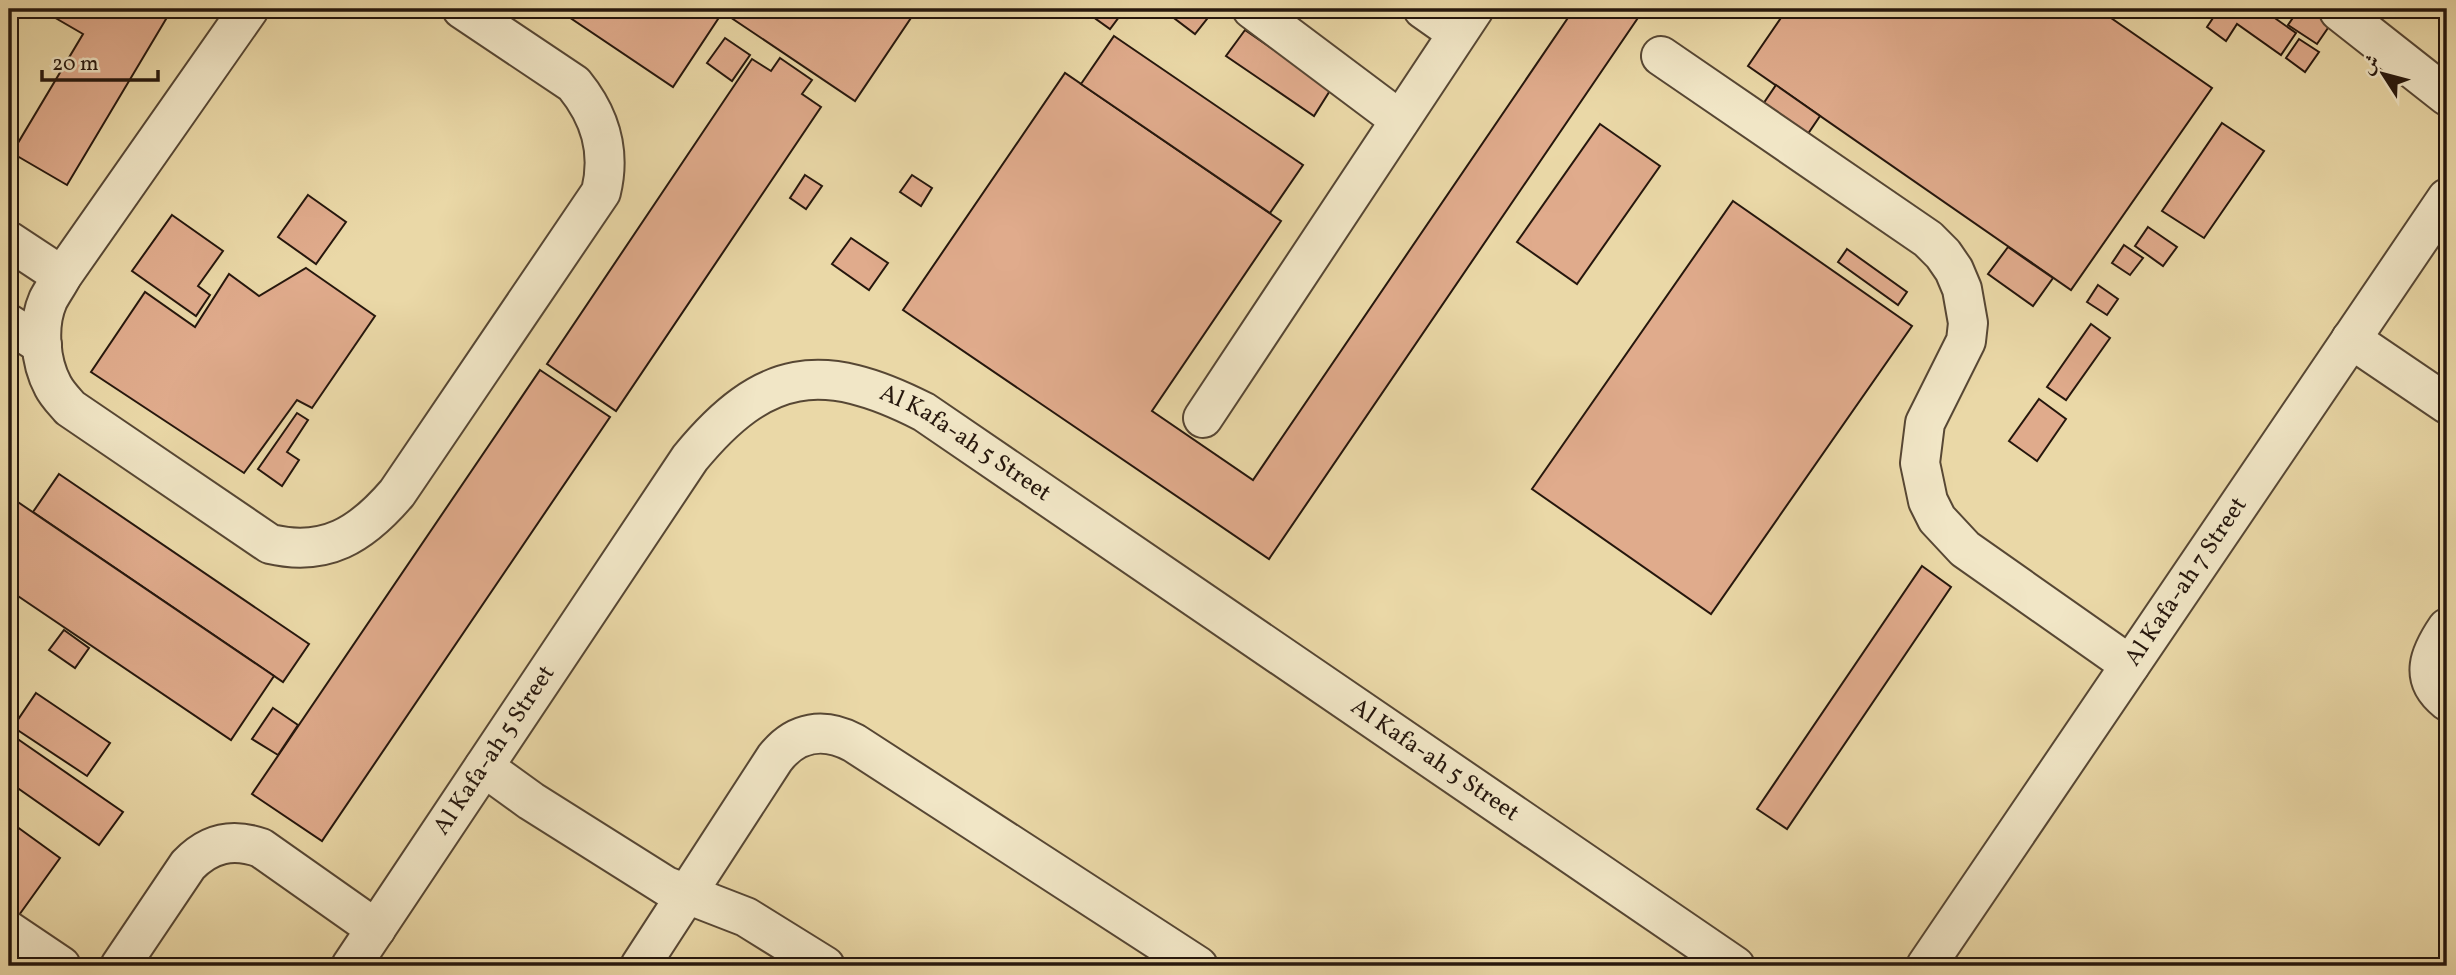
<svg xmlns="http://www.w3.org/2000/svg" width="2456" height="975" viewBox="0 0 2456 975" font-family="Vollkorn,Amiri,serif">
<style>
.building{fill:#e0ab8c;stroke:#26170d;stroke-width:2}
.lines{fill:none;stroke-linecap:round;stroke-linejoin:round}
.minor-casing{stroke:#574734;stroke-width:42}
.minor{stroke:#f1e6c6;stroke-width:38}
.labels{text-anchor:middle;dominant-baseline:central;stroke-width:5;stroke-linejoin:round;paint-order:stroke}
.street-label{font-size:24px;fill:#26170d;stroke:#f1e6c6}
</style>
<rect width="100%" height="100%" fill="#ead8a7"/>
<filter id="stains"><feTurbulence type="fractalNoise" baseFrequency=".00286" numOctaves="4"/><feColorMatrix values="0 0 0 0 .2 0 0 0 0 .09 0 0 0 0 .02 0 0 0 .5 -.17"/></filter>
<radialGradient id="worn" r=".72"><stop offset=".6" stop-color="#630" stop-opacity="0"/><stop offset="1" stop-color="#630" stop-opacity=".3"/></radialGradient>
<g class="building">
<path d="M40,9H172L67,185L12,153L83,34Z"/>
<path d="M557,9H702L718,19L673,87Z"/>
<path d="M718,9H917L855,101Z"/>
<path d="M1082,9H1125L1110,29Z"/>
<path d="M1162,9H1213L1214,10L1195,34Z"/>
<path d="M1574,9H1644L1269,559L903,310L1065,73L1281,221L1152,411L1253,480Z"/>
<path d="M1787,9H2098L2212,88L2071,290L1748,66Z"/>
<path d="M2219,9H2262L2296,33L2281,55L2237,24L2226,41L2207,27Z"/>
<path d="M2299,9H2341L2317,44L2288,25Z"/>
<path d="M1245,30L1331,89L1314,116L1226,56Z"/>
<path d="M1114,36L1303,165L1270,213L1081,84Z"/>
<path d="M725,38L750,55L732,81L707,63Z"/>
<path d="M2299,39L2319,52L2305,72L2286,58Z"/>
<path d="M780,58L812,80L802,94L821,107L616,411L547,364L752,59L771,71Z"/>
<path d="M1776,85L1820,116L1801,144L1757,113Z"/>
<path d="M2222,123L2264,151L2204,238L2162,211Z"/>
<path d="M1600,124L1660,166L1577,284L1517,242Z"/>
<path d="M805,175L822,186L806,209L790,198Z"/>
<path d="M912,175L932,188L921,206L900,192Z"/>
<path d="M308,195L346,222L316,264L278,237Z"/>
<path d="M1733,201L1912,326L1711,614L1532,489Z"/>
<path d="M172,215L223,251L198,286L210,295L196,316L132,271Z"/>
<path d="M2148,227L2177,247L2163,266L2135,246Z"/>
<path d="M851,238L888,263L869,290L832,264Z"/>
<path d="M2124,245L2143,258L2130,275L2112,263Z"/>
<path d="M2008,247L2053,278L2033,306L1988,274Z"/>
<path d="M1847,249L1907,292L1898,305L1838,262Z"/>
<path d="M306,268L375,316L312,408L297,400L244,473L91,372L145,292L195,327L229,274L259,296Z"/>
<path d="M2098,285L2118,299L2107,315L2087,302Z"/>
<path d="M2091,324L2110,338L2066,400L2047,387Z"/>
<path d="M540,370L610,417L322,841L252,794Z"/>
<path d="M2039,399L2066,419L2037,461L2009,441Z"/>
<path d="M297,413L308,420L287,452L299,460L282,486L258,469Z"/>
<path d="M59,474L309,644L283,682L33,512Z"/>
<path d="M9,496L274,676L231,740L9,590Z"/>
<path d="M1922,566L1951,587L1787,829L1757,809Z"/>
<path d="M64,630L89,648L75,668L49,650Z"/>
<path d="M36,693L110,743L87,776L13,727Z"/>
<path d="M273,708L298,725L278,755L252,739Z"/>
<path d="M9,733L123,812L99,845L9,782Z"/>
<path d="M9,821L60,858L9,929Z"/>
</g>
<g class="lines">
<g class="minor-casing">
<g id="minor">
<path d="M249,9L62,276C58,284 52,292 48,300C37,325 40,362 53,386C57,394 64,401 70,408L270,544C326,557 361,535 397,493L601,192C611,151 600,116 574,84L462,9"/>
<path d="M1252,9L1400,120"/>
<path d="M1423,9L1457,33"/>
<path d="M2339,11L2447,96"/>
<path d="M1661,56L1928,239L1943,254L1954,270L1962,289L1968,323L1966,341L1925,423L1920,463L1928,501L1937,519L1965,549L2130,665"/>
<path d="M9,241L62,276"/>
<path d="M9,324L42,345"/>
<path d="M2351,339L2447,404"/>
<path d="M1203,418L1474,9"/>
<path d="M2447,628C2430,653 2418,678 2447,701"/>
<path d="M484,767L531,801L666,886L746,917L825,966"/>
<path d="M9,931L61,966"/>
<path d="M120,966L188,865C209,843 233,838 261,848L376,929"/>
<path id="s1" d="M351,966L690,458C764,368 822,360 924,412L1735,966"/>
<path d="M640,966L775,758C796,731 824,727 854,743L1198,966"/>
<path id="s2" d="M1926,966L2447,198"/>
</g>
</g>
<use href="#minor" class="minor"/>
</g>
<g class="labels">
<g class="street-label">
<text stroke="none"><textPath href="#s1" startOffset="929">Al Kafa-ah 5 Street</textPath></text>
<text stroke="none"><textPath href="#s2" startOffset="464">Al Kafa-ah 7 Street</textPath></text>
<text stroke="none"><textPath href="#s1" startOffset="259">Al Kafa-ah 5 Street</textPath></text>
<text stroke="none"><textPath href="#s1" startOffset="1496">Al Kafa-ah 5 Street</textPath></text>
</g>
</g>
<rect width="2456" height="975" fill="none" stroke="#ead8a7" stroke-width="35"/>
<rect x="10" y="10" width="2435" height="954" fill="none" stroke="#26170d" stroke-width="3.5"/>
<rect x="18" y="18" width="2421" height="940" fill="none" stroke="#26170d" stroke-width="2"/>
<g transform="translate(2383 74) rotate(306)" stroke="#f1e6c6" stroke-width="5" paint-order="stroke">
<path d="M0-5L12 26L0 18L-12 26Z" fill="#26170d"/>
<text y="-10" font-size="19" font-weight="bold" text-anchor="middle" fill="#26170d">ش</text>
</g>
<path d="M42 70v10h116v-10" fill="none" stroke="#26170d" stroke-width="3.5"/>
<text x="52" y="70" font-size="21" fill="#26170d" stroke="#f1e6c6" stroke-width="5" paint-order="stroke">20 m</text>
<rect width="100%" height="100%" filter="url(#stains)"/>
<rect width="100%" height="100%" fill="url(#worn)"/>
</svg>
